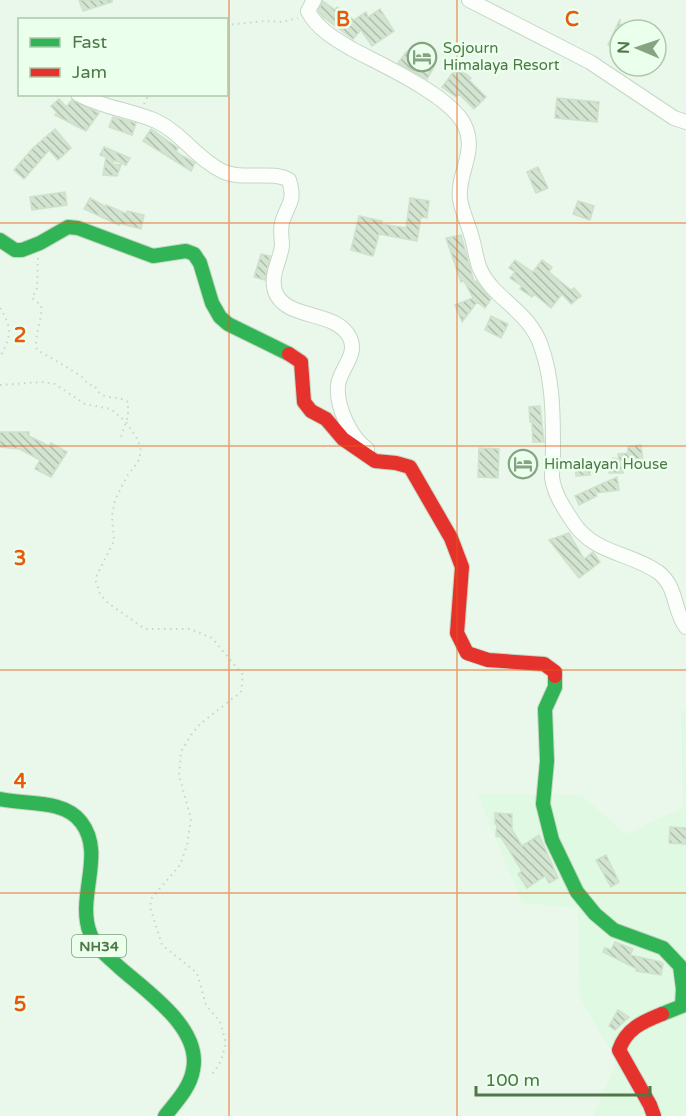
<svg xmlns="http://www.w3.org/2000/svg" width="686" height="1116" font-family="'Varela Round',sans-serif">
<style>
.residential{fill:#e0f9e2}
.building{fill:url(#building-back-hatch);stroke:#cee1cc;stroke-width:1.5}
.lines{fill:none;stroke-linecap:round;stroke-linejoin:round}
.street-casing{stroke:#c6d7c5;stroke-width:16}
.fast-casing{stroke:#c5d6c3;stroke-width:16}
.jam-casing{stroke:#c5d6c3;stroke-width:16}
.path{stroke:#c8d6c8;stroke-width:2;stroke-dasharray:1.5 4.5;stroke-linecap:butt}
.street{stroke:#fcfefc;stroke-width:14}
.fast{stroke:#30b455;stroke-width:14}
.jam{stroke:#e5322d;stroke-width:14}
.grid{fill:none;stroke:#e8590c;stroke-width:1.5;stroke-opacity:0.55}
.labels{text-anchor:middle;stroke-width:5;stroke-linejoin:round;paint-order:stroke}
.shield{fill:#ebffed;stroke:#7ea07a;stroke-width:1.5}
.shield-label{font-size:14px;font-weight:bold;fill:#4f7748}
.poi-label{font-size:15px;fill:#4f7748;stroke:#ebffed;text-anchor:start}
.grid-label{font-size:20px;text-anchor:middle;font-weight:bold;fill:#e8590c;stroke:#ebffed;stroke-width:5;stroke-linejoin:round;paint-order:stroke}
</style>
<defs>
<pattern id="building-back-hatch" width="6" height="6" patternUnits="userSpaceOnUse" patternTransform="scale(1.5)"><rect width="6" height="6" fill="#d3e4d1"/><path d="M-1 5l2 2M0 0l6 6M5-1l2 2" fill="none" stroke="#aebeac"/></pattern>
</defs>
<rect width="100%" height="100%" fill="#eaf7eb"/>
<path class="residential" d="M686,709V1116H593L617,1061L580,998L578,908L522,903L478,794L581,795L625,834L683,808L681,713Z"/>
<path class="building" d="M79,0H112V2L83,11Z
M323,1L335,10L337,7L354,20L366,12L368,17L380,9L394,31L372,46L361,30L353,39L323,17L318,11Z
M620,19V51L608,45Z
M407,51L422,62L423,61L434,67L427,79L398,63Z
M457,67L471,78L469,80L486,97L474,109L459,94L456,97L442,87Z
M557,98L599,102L597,122L555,118Z
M59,99L66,107L72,100L99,113L86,131L55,115L57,113L51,106Z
M113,117L136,123L132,135L109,127Z
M55,129L71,148L58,160L49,150L24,179L14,170L33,148Z
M151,129L178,148L176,152L195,163L191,171L143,141Z
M104,147L130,158L126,165L113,160L112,164L121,165L117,176L103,175L106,157L100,155Z
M538,167L548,188L536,193L527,172Z
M65,192L67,205L32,210L30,197Z
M90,198L106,207V205L127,214V211L144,215L141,229L119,223V225L84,209Z
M410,198L429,201L427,218L421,217L417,241L379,234L373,256L351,250L359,216L382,221L381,224L406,228Z
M578,201L594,206L590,220L573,214Z
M461,235L474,282L476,281L491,299L485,308L477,302L462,322L455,305L473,298L464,281L461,282L446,238Z
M261,254L270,256L265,280L254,277Z
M515,260L533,272L542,260L552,267L549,272L571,290L574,288L581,296L571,304L562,294L551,308L534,294L532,297L520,289L522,286L510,278L515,272L509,268Z
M491,316L508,324L501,338L485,330Z
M540,406L544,442H533L532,422H530L529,407Z
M0,432H29V436L49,446L51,443L67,452L51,477L35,469L40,460L20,449L0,447Z
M641,445L643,461L626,463L623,473H609L613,458L619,459L618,454L628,453V447Z
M479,448L499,449L498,478L478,477Z
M590,462V475L576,476L575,463Z
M617,477L619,490L595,493L597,496L579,505L575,496Z
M569,533L584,559L593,552L600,562L579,578L549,540Z
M495,813L512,814V830L522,846L539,835L558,878L549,883L545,876L527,888L518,874L522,871L501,837L496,836L497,824H495Z
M670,827L686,828V844L669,843Z
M606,855L619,882L611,887L596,860Z
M615,942L633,949L630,955L661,962L663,964L661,975L636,971L637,969L603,952L605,948L611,950Z
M618,1010L629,1017L615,1030L609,1026Z"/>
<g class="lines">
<g class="street-casing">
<path id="street" d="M314,0L308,11C317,29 335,39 352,49C382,65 449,95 464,124C478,152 457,172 460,199C462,212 469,226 472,238C475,248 476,260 480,269C493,299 529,310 541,346C553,379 553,415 553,450C553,459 552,468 552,477C554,494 564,508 573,522C594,554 629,552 658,572C678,587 673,611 686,627
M469,0L590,62L674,118L686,122
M78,94C103,108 131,110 156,121C182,133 197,159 222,171C242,181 272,170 289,180C296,204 287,203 282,223C280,231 282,238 282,246C280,261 270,275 275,291C285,321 336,309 350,338C358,355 340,369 338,385C336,406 350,437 367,449"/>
</g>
<g class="fast-casing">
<path id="fast" d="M0,240L15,250H22L40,243L68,227L78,228L153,256L186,251L194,254L200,263L212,303L220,317L228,324L289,354
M555,676V687L545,709L547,761L543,804L552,840L577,892L595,914L614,930L663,948L680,966L683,989L682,1006L662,1014
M0,799C25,805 64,799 81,822C106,854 76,897 90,933C95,947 108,957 119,967C146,991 202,1028 193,1070C190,1088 176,1102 165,1116"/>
</g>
<g class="jam-casing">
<path id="jam" d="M289,354L301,362L304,402L311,411L326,419L343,439L375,461L396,463L410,467L451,538L462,567L457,633L467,653L488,660L544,664L555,672V676
M654,1116L650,1105L619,1050C626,1029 642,1022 662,1014"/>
</g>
<path class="path" d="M226,25L265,21L282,22L298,18
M144,104L149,94
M38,258L37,288L32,298L41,305C43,321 33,336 37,350L65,366L82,377L88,384L95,386C101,402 117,394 128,402V416L120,440
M0,308C13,329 11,336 0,357
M0,385L42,382L55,384L85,404L111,409L126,422L138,440L141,451L138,462L127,476L115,500L112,516L114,541L97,575L96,582L100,594L108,603L145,629H190L212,638L243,675L241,692L200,724L191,735L181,752L179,775L191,819L187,845L180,865L151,899L150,907L162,945L197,973L206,1005L220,1022L226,1043L221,1061L213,1073L209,1075"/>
<use href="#street" class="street"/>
<use href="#fast" class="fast"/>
<use href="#jam" class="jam"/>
</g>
<path class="grid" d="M229,0V1116M457,0V1116M0,223H686M0,446H686M0,670H686M0,893H686"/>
<defs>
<g id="hotel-ring" transform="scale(1.5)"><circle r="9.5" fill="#ebffed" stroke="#85a481" stroke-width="1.5"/><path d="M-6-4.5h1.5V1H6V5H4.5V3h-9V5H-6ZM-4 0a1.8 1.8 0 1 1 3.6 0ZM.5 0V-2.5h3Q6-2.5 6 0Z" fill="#85a481"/></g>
</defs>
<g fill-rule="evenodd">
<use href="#hotel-ring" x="422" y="57"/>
<use href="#hotel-ring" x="523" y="464"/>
</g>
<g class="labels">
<rect class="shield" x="72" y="935" width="54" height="22" rx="4.5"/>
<g class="shield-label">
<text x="99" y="951">NH34</text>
</g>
<g class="poi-label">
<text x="443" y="53">Sojourn<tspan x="443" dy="17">Himalaya Resort</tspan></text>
<text x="544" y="469">Himalayan House</text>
</g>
</g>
<g class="grid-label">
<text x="343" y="26">B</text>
<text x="572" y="26">C</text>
<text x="20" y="342">2</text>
<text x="20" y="565">3</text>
<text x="20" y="788">4</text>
<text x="20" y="1011">5</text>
</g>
<rect x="18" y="18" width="210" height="78" fill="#ebffed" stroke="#adc9ab" stroke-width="1.5"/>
<rect x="30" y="38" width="30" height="9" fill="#30b455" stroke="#adc9ab" stroke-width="1.5"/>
<text x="72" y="48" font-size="18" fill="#4f7748">Fast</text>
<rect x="30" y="68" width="30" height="9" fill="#e5322d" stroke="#adc9ab" stroke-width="1.5"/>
<text x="72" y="78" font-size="18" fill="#4f7748">Jam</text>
<g transform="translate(638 48) rotate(272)"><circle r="28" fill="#ebffed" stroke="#adc9ab" stroke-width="1.5"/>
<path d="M0-4.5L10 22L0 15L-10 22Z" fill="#85a481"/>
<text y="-9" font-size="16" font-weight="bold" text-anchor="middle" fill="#4f7748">N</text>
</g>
<path d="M476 1086v9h174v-9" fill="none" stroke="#4f7748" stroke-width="3"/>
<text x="485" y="1086" font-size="18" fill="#4f7748" stroke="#ebffed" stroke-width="4.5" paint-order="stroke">100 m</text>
</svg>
